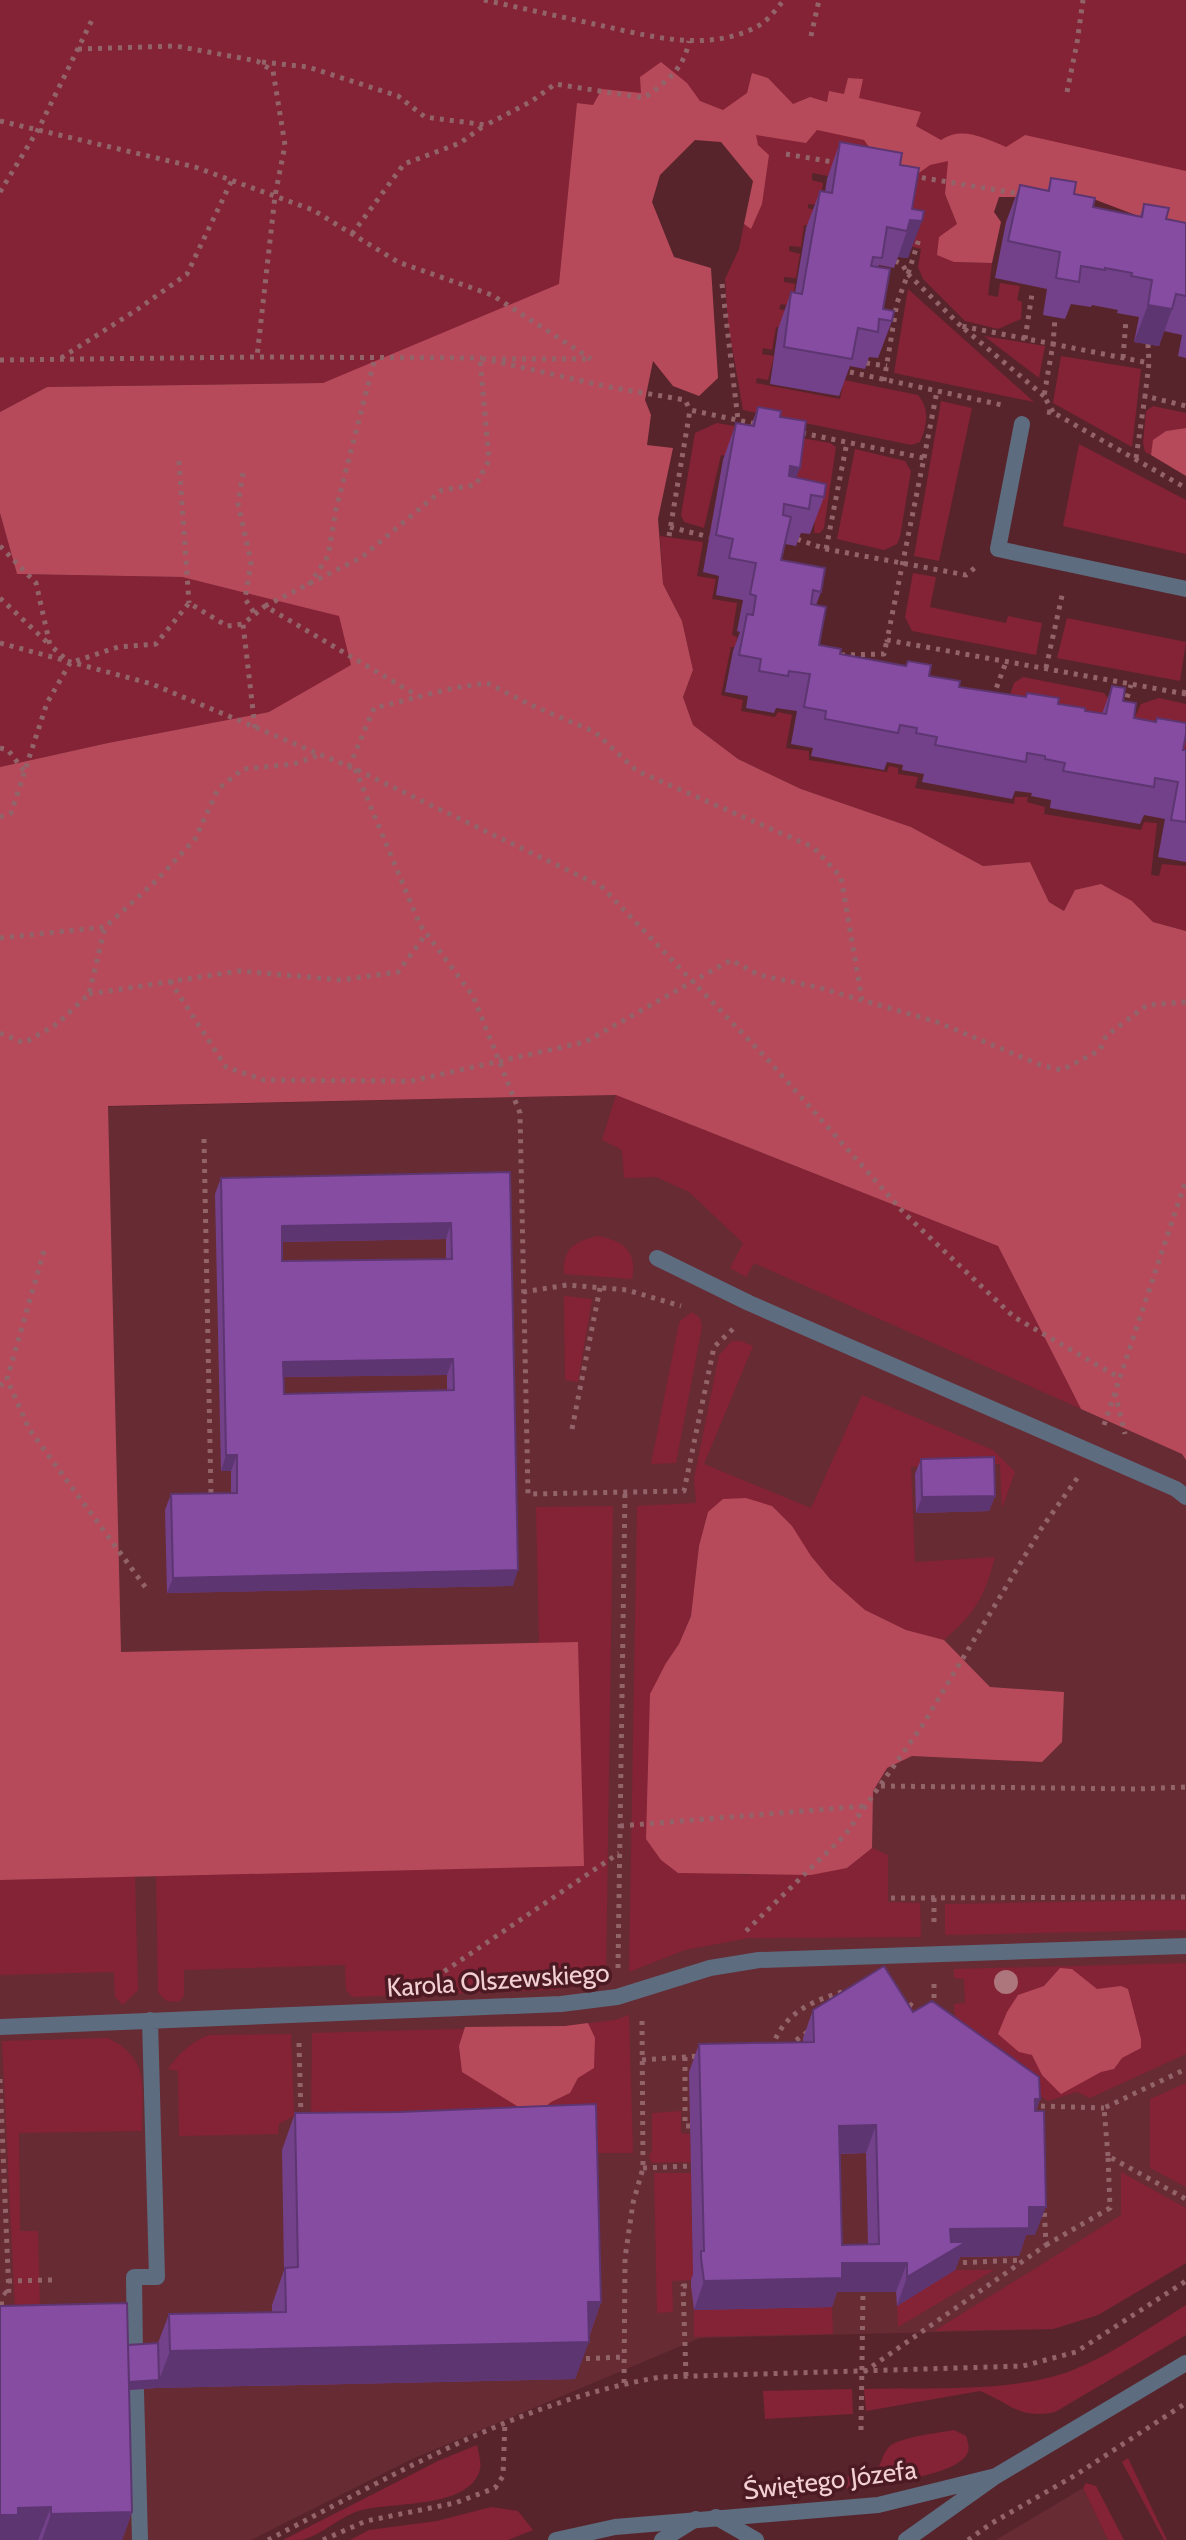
<svg xmlns="http://www.w3.org/2000/svg" width="1186" height="2540" font-family="Cabin,sans-serif">
<style>
.built{fill:#672b34}
.green{fill:#842236}
.forest{fill:#b64a5b}
.lines{fill:none;stroke-linecap:round;stroke-linejoin:round}
.path{stroke:#92646a;stroke-width:5;stroke-dasharray:4 6;stroke-linecap:butt}
.minor{stroke:#5d6c7f;stroke-width:16}
.tertiary{stroke:#5d6c7f;stroke-width:16}
.tree{fill:#ad767c}
.wall{fill:#72418a;fill-rule:evenodd}
.shaded-wall{fill:#5d3571}
.building{fill:#854ca1;stroke:#5d3571;stroke-width:2;fill-rule:evenodd}
.labels{text-anchor:middle;stroke-width:7;stroke-linejoin:round;paint-order:stroke}
.street-label{font-size:26px;fill:#f2d0d2;stroke:#4c1a22}
</style>
<rect width="100%" height="100%" fill="#58242c"/>
<path class="built" d="M616,1095L998,1246L1081,1409L1186,1455V2263L1098,2315L1053,2329L700,2338L412,2459L251,2540H0V1109Z
M1083,2488L1108,2540H996Z"/>
<path class="green" d="M0,0H1186V209L948,168L945,194L957,224L954,262L992,263L988,295L998,297L1000,283L1020,286L1017,300L1022,302L1021,319L998,329L965,321L923,279L918,267L921,249L902,244L893,188L812,173V180L823,183L820,205L808,204V208L818,211L816,227L804,225L801,247L789,246V251L800,254L796,278L784,277V282L795,284L792,306L781,304L779,309L791,312L787,329L776,327L772,350L763,348L762,354L774,356L768,380L757,378L756,383L840,399L844,380L918,395C930,409 927,426 920,442L911,445L743,410L728,324L725,279L739,249L744,224L751,228L758,145L755,135L578,103L560,284L444,338L323,383L47,387L0,412Z
M908,289L1034,402L894,373Z
M984,336L1045,346L1039,378Z
M1061,356L1141,369L1132,447L1053,403Z
M941,401L972,408L939,561L914,556Z
M1153,406L1186,413V428L1166,431L1154,440L1151,455L1145,452L1143,443L1146,411Z
M717,423L830,443L836,447L824,528L820,533H814L815,517L792,508L800,455L736,458L721,455L704,528L684,522L681,515L695,433Z
M1079,444L1186,500V554L1063,526Z
M855,449L905,461L911,471L900,537L897,544L884,550L837,539Z
M0,513L17,574L182,577L340,616L352,665L270,712L108,743L0,767Z
M660,536L703,542L697,576L716,579L712,599L737,603L732,635L737,637L736,647H731L721,695L743,700L741,711L775,717L778,712L792,715L786,748L809,751V760L887,772L889,766L898,768V774L918,777L915,788L1014,804L1015,797H1028L1027,802L1045,807L1044,814L1141,830L1144,822L1157,823L1151,875L1159,876L1162,864L1186,866V931L1153,922L1132,901L1064,911L1049,902L1030,862L983,866L911,827L801,789L738,759L693,725L683,697L693,670L682,621L663,584Z
M913,573L936,577L930,607L1006,623L1008,616L1042,623L1036,655L912,631L905,617Z
M1067,618L1186,642L1180,681L1057,658Z
M1023,677L1104,693L1110,701L1109,721L1004,712L1014,683Z
M1159,698L1186,704V789L1133,721L1141,704Z
M616,1095L998,1246L1081,1409L754,1263L746,1277L730,1268L743,1243L689,1192L656,1177L624,1178L622,1150L602,1140Z
M597,1236C623,1240 638,1252 632,1279L564,1274C563,1248 574,1242 597,1236Z
M564,1296L592,1299L578,1382L565,1380Z
M692,1312L700,1318L702,1327L676,1463L651,1464L678,1328L680,1321Z
M732,1341H741L753,1346L704,1464L811,1508L862,1395L993,1450L1015,1472L1002,1508L1000,1464L911,1467L915,1562L995,1557C984,1598 976,1612 944,1640L906,1630L865,1610L830,1579L811,1556L708,1512L699,1546L691,1615L679,1644L666,1663L740,1875L847,1868L872,1848L888,1855V1902L920,1903L921,1937L749,1938L685,1950L629,1972L637,1506L696,1503L694,1479L719,1355Z
M613,1506L606,1977L602,1982L553,1990L352,1997L346,1990L345,1965L184,1970V1995L180,2001C169,2003 164,2001 158,1992L156,1876L583,1865L578,1642L539,1643L536,1507Z
M135,1876L138,1990L123,2005L115,1997L114,1972L0,1975V1880Z
M1186,1900V1930L945,1935V1904Z
M1186,1963V2054L1090,2098L1077,2092L1048,2101L956,2037L954,2004L965,2003L964,1979L954,1978V1969Z
M629,2015L633,2153H582L311,2114L312,2033L565,2026L615,2020Z
M291,2034L294,2116L279,2124L278,2134L179,2136L178,2071L168,2069C178,2054 192,2041 209,2035Z
M108,2038C152,2060 141,2088 142,2131L19,2133L20,2231H38L40,2308L15,2309L2,2041Z
M1186,2083V2187L1150,2168V2099Z
M681,2111V2133L690,2134L691,2162L652,2163L649,2157L652,2151V2113Z
M1121,2172L1186,2208V2263L1098,2315L1053,2329L934,2331L1121,2215Z
M654,2173H691L693,2280L672,2281L673,2312L657,2313Z
M955,2270H994L898,2327L897,2306Z
M1186,2305V2335L1055,2412C1018,2420 1009,2402 980,2391L866,2411L864,2389C927,2387 1016,2393 1073,2370C1113,2354 1150,2327 1186,2305Z
M832,2307L833,2334L694,2337V2310Z
M852,2389L853,2414L765,2419L763,2391Z
M954,2430L966,2436C968,2442 970,2448 967,2454C955,2478 858,2487 832,2490L831,2479L872,2473C883,2467 881,2454 890,2446C901,2437 938,2433 954,2430Z
M477,2445C479,2455 483,2466 478,2475C462,2508 393,2502 362,2510C341,2515 323,2535 301,2540C296,2540 288,2540 283,2540L438,2461Z
M1128,2458L1167,2540H1164L1122,2462Z
M1086,2483L1096,2486L1124,2540H1108L1083,2488Z
M491,2507L518,2511L533,2530L508,2540H350L369,2530L437,2521Z"/>
<path class="forest" d="M661,62L687,83L700,101L723,110L747,93L752,73L768,78L793,104L810,97L827,102L829,91L844,94L848,78L863,79L859,98L921,112L916,126L941,140C962,126 984,138 1006,147L1025,135L1186,171V234L1088,197H999L994,212L1001,222L992,263L954,262L937,255L939,237L957,224L945,194L948,161L930,165L905,183L875,155L864,140L817,130L806,143L756,135L758,145L769,155L762,204L751,229L744,224L753,181L721,142L695,140L660,175L652,202L674,257L711,268L718,378L699,396L673,386L653,361L645,400L651,415L647,445L673,448L658,519L663,584L682,621L693,670L683,697L693,725L738,759L801,789L911,827L983,866L1030,862L1049,902L1064,911L1075,890L1101,884L1132,901L1153,922L1186,931V1460L1182,1454L1081,1409L998,1246L616,1095L108,1106L121,1652L578,1642L584,1866L0,1880V767L108,743L269,712L351,665L339,616L182,577L17,574L0,513V412L47,387L323,383L559,284L577,103L593,105L602,89L641,93L640,77Z
M1186,428V476L1151,455L1153,440L1166,431Z
M746,1498L772,1506L792,1526L811,1556L830,1579L865,1610L906,1630L944,1640L990,1687L1064,1692L1062,1742L1042,1762L912,1756L887,1768L873,1791L872,1848L847,1868L811,1875L678,1873L661,1860L646,1839L650,1694L666,1663L679,1644L691,1616L699,1546L708,1512L723,1499Z
M1060,1968L1072,1969L1097,1989L1121,1986L1128,1989L1141,2039V2048L1122,2058L1114,2069L1101,2072L1061,2094L1042,2075L1032,2055L1019,2052L998,2034L1007,2012L1018,1995L1044,1986Z
M588,2023L595,2038L594,2068L578,2078L570,2093L551,2102L537,2114L517,2106L462,2072L459,2046L465,2027L565,2026Z"/>
<g class="lines">
<path class="path" d="M484,0C521,8 557,16 594,24C646,35 707,54 758,26C768,21 776,9 784,0
M811,36L819,0
M78,49L176,46L257,61L273,71L285,145L275,196L257,357
M262,62L308,67L398,96L425,117L486,125L532,101L555,84L644,98C666,82 684,69 689,41
M1067,92L1077,43L1083,0
M0,121L195,167L313,210L398,262L492,295L591,359
M786,154L839,163
M912,176L1021,194
M0,192L39,128L92,20
M352,234L404,164L460,143L485,125
M895,261L902,264L908,274L919,239
M722,284L738,420
M1025,339L1032,294
M1148,344L1149,363
M61,358L138,309L187,274L232,180
M1123,358L1126,320
M492,359H590
M0,360L257,357L482,358
M866,363L887,366
M850,372L1002,405
M884,381L897,303L908,274L961,326
M1044,396L961,326L1053,344L1055,318
M1047,412L1054,413L1186,488
M1053,412L1044,396L1053,344L1149,363L1145,396
M802,433L924,458L887,640L1186,694
M924,458L937,391
M1136,458L1145,396L1186,406
M179,461L189,603
M243,473L238,504L251,562L245,599L255,614
M670,527L709,537
M669,536L690,410L756,424
M797,539L826,549L966,575L977,566
M0,546L36,583L50,645L69,662
M826,549L847,442
M309,585L328,556L336,509L375,358
M0,598L49,644
M265,606L362,557L442,490L476,485L489,460L480,358L609,387L685,400L690,410
M0,643L152,684L355,769L601,886L769,1061L905,1214L1014,1317L1120,1378
M841,655L884,654L887,640
M1046,668L1063,591
M1184,694L1186,685
M993,697L1006,662
M1124,707L1131,685
M255,728L243,624L265,606L418,696
M0,748L8,750L24,771
M349,767L374,708L454,688L487,683L531,705L595,732L637,771L813,847L841,877L862,1000
M355,769L420,925L473,996L520,1113L528,1494L684,1491L714,1347L735,1327
M0,817L11,813L47,703L70,663L118,647L156,644L189,603L227,626L243,624
M0,938L105,927L157,880L195,839L218,789L243,769L294,764L319,755
M170,981L226,1067L264,1080L411,1081L585,1042L731,960L759,975L817,987L937,1022L1043,1066L1062,1070L1100,1050L1106,1036L1147,1005L1186,1002
M89,994L239,971L342,980L398,972L426,934
M0,1033L24,1043L57,1024L89,994L105,927
M204,1139L211,1496H213
M44,1251L7,1379L29,1429L146,1588
M523,1292L567,1285L627,1290L681,1306
M0,1386L7,1379
M1115,1393L1125,1434
M1104,1425L1186,1180
M572,1429L600,1288
M881,1786L1137,1789L1186,1787
M620,1826L865,1806
M891,1898L1186,1897
M934,1898V1926
M746,1931L845,1835L922,1726L1041,1529L1078,1477
M618,1968L625,1492
M436,1977L619,1853
M934,1984V2006
M901,1998L922,2013
M299,2043L301,2117
M788,2046L809,2031
M772,2048C783,2013 812,2001 845,1991
M685,2057V2126H690
M642,2060L700,2056
M0,2079L9,2296L0,2289
M1041,2106L1104,2108
M1108,2156L1104,2108L1186,2069
M643,2168L691,2166
M1046,2245L1110,2208L1108,2156L1186,2199
M953,2263L1023,2260
M8,2281L53,2280
M0,2304H9
M576,2359L623,2357
M864,2372L1046,2245L1044,2204
M686,2376L683,2286H691
M624,2383L625,2258L633,2203L643,2168L642,2019
M861,2430L863,2292
M268,2540C394,2475 519,2401 661,2377L1023,2366L1076,2352L1186,2281
M323,2540L366,2521L455,2503L495,2488L503,2476L505,2421
M968,2540L992,2523L1074,2476L1186,2403"/>
<path class="minor" d="M1022,424L998,549L1186,589
M657,1258L749,1303L1176,1489L1186,1497
M0,2027L561,2004L617,1997L710,1968L759,1960L1186,1946
M135,2354L134,2277H157L150,2020
M136,2391L140,2540
M716,2517L756,2540
M662,2540L696,2519"/>
<path class="tertiary" d="M556,2540L615,2527L878,2505L996,2476
M906,2540L996,2476L1186,2363"/>
</g>
<circle class="tree" cx="1006" cy="1982" r="12"/>
<path class="wall" d="M840,142L900,165L912,209L908,258L898,257L894,268L879,265L878,267L883,309L892,321L878,358L869,357L865,369L850,366L839,396L770,384L778,329L791,292L795,293L806,228L820,191L825,192L827,179Z
M1051,178L1093,207L1140,216L1144,204L1166,219L1186,223V358L1178,356L1182,335L1164,331L1159,346L1134,342L1139,317L1117,313L1118,310L1092,305L1091,307L1071,304L1065,319L1043,315L1047,289L995,278L1006,222L1020,185L1047,191Z
M758,407L780,417L796,478L824,497L810,534L801,533L796,546L785,544L781,560L821,592L816,605L819,645L840,654L906,666L908,661L929,676L959,687L1058,704L1085,711L1102,714L1112,686L1134,718L1186,750V862L1158,857L1165,819L1144,815L1140,824L1050,808L1051,800L1031,796L1032,793L1015,791L1012,799L922,782L924,774L902,770L903,765L887,762L884,770L811,756L813,748L791,744L797,711L776,708L774,713L746,708L748,696L725,692L733,651L740,632L737,631L743,600L716,595L719,576L703,572L723,460L736,423L751,426Z
M510,1172L513,1586L167,1593L165,1510L171,1494H231V1471H221L215,1194L221,1178ZM446,1239V1259L282,1261V1242ZM447,1375V1390L284,1394V1377Z
M921,1459L995,1496L989,1511L916,1513L915,1474Z
M813,2010L913,2012L1040,2099L1036,2111L1035,2235H1026L1019,2256L960,2257L955,2270L897,2306L896,2292H837L832,2307L694,2310L691,2286V2280L693,2274L689,2072L699,2044L803,2042V2038ZM866,2153L868,2244L842,2245L840,2154Z
M295,2113L601,2302L575,2379L156,2388L129,2390L132,2512L122,2540H0L128,2345L158,2343L169,2314L272,2312V2305L284,2270L282,2150Z"/>
<path class="shaded-wall" d="M910,220L922,221L908,258L898,257L907,231Z
M1148,305L1172,309L1159,346L1134,342Z
M790,466L800,468L786,505L777,503Z
M451,1223L446,1239L276,1242L282,1226Z
M453,1359L447,1375L278,1377L283,1362Z
M226,1455H237L231,1471H221Z
M995,1496L989,1511L916,1513L922,1497Z
M518,1570L513,1586L167,1593L173,1578Z
M1035,2099H1040L1030,2128Z
M876,2125L866,2153L829,2154L839,2126Z
M1029,2207H1046L1035,2235H1026L1019,2256L960,2257L955,2270L897,2306L907,2277L950,2229Z
M842,2263H907L896,2292H837L832,2307L694,2310L704,2281Z
M588,2302H601L588,2339Z
M589,2342L575,2379L156,2388L116,2391L119,2383L159,2380L170,2351Z
M51,2507L38,2540H0V2515L18,2508Z
M132,2512L122,2540H42L51,2514Z"/>
<path class="building" d="M840,142L902,153L900,165L919,168L912,209L924,211L922,221L910,220L907,231L887,227L882,258L873,257L871,266L890,269L883,309L894,311L892,321L879,319L878,332L858,328L852,359L784,347L791,292L802,294L820,191L832,193Z
M1051,178L1076,182L1074,194L1095,198L1093,207L1142,217L1144,204L1169,208L1166,219L1186,223V296L1176,294L1172,309L1148,305L1152,280L1131,276L1132,273L1105,268V270L1081,266L1079,282L1056,278L1060,252L1008,241L1020,185L1049,191Z
M758,407L781,411L780,417L806,421L800,468L790,466L789,476L826,484L824,497L811,495L809,509L784,504L783,515L791,517L781,560L825,568L821,592L813,590L811,604L826,607L819,645L841,649L840,654L906,666L908,661L931,665L929,676L960,681L959,687L1026,697L1027,693L1059,698L1058,704L1085,708V711L1106,714L1112,686L1125,688L1123,701L1136,703L1134,718L1156,722L1157,718L1186,723V734L1183,750H1186V822L1171,820L1178,782L1155,778L1154,787L1063,771L1065,763L1045,759V756L1027,753L1026,762L935,745L937,737L916,733L917,728L900,725L898,733L825,719L826,711L804,707L810,674L789,671L788,676L759,671L761,659L739,655L747,614L753,615L756,596L750,594L756,563L729,558L733,539L716,535L736,423L754,426Z
M510,1172L518,1570L173,1578L171,1494L237,1493V1455H226L221,1178ZM451,1223L452,1259L282,1261V1226ZM453,1359L454,1390L284,1394L283,1362Z
M994,1457L995,1496L922,1497L921,1459Z
M884,1966L913,2012L932,2001L1039,2077L1040,2099H1035V2111H1044L1046,2207H1029V2228L950,2229L951,2242H966L907,2277V2263H842V2278L704,2281L701,2258V2251H704L699,2044L814,2042L813,2010ZM876,2125L879,2244L842,2245L839,2126Z
M596,2104L601,2302H588L589,2342L170,2351L169,2314L286,2312L285,2268L298,2267L295,2113L399,2112Z
M127,2303L132,2512L51,2514V2507L18,2508V2515H0V2306Z
M158,2343L159,2380L129,2382L128,2345Z"/>
<g class="labels">
<g class="street-label">
<text transform="translate(498 1980) rotate(-4)" y="9">Karola Olszewskiego</text>
<text transform="translate(830 2480) rotate(-7)" y="9">Świętego Józefa</text>
</g>
</g>
</svg>
